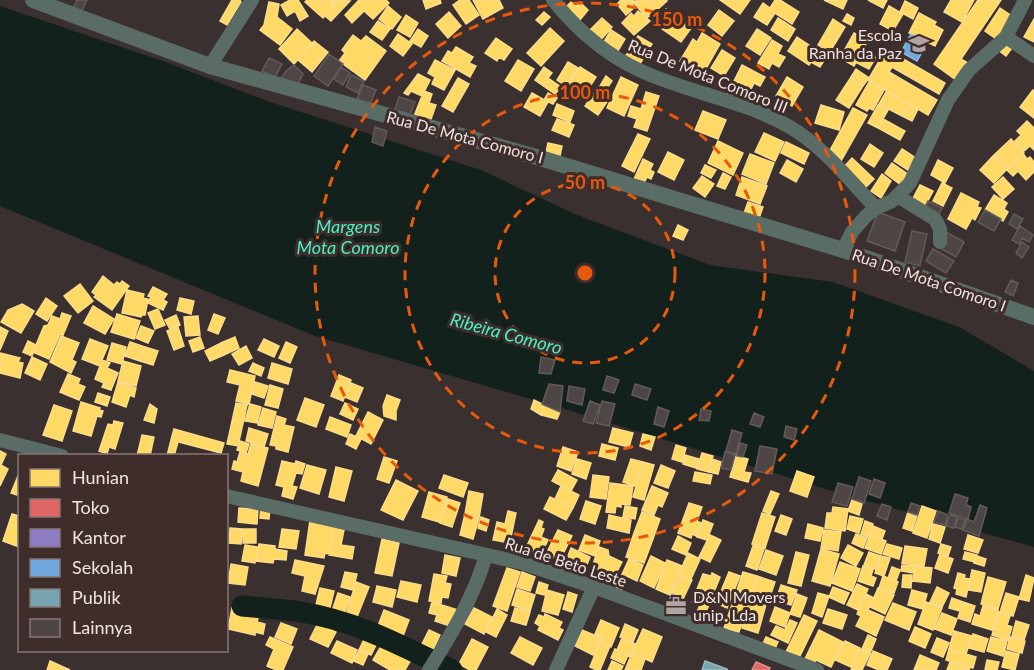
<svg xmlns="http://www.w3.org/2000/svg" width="1034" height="670" font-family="Lato,sans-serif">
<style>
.water{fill:#12211b}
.homes{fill:#ffd966;stroke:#fadc8b;stroke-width:1.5}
.shops{fill:#e06666;stroke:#e58c8b;stroke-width:1.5}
.offices{fill:#8e7cc3;stroke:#ab9bcc;stroke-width:1.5}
.schools{fill:#6fa8dc;stroke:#96bade;stroke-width:1.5}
.public{fill:#76a5af;stroke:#9bb8be;stroke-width:1.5}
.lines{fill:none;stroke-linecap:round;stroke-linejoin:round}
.river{stroke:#12211b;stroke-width:21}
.building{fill:#4e4545;stroke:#635a5a;stroke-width:1.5}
.minor{stroke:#596d66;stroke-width:14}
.tertiary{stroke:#596d66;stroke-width:16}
.ring{fill:none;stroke:#e8590c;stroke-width:3;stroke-dasharray:10 8}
.labels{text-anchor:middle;stroke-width:6;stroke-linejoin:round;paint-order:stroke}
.poi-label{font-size:16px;fill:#f0e4e2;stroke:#3f2d2b;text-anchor:end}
.street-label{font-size:16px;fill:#f0e4e2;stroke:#3f2d2b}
.water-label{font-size:18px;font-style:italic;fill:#45f3c6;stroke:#3f2d2b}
.centre{fill:#e8590c;stroke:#3f2d2b;stroke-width:3}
.ring-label{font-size:18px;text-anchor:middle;font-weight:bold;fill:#e8590c;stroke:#3f2d2b;stroke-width:6;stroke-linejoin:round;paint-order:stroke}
</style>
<rect width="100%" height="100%" fill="#3a3030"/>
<path class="water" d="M0,6L160,60L270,102L481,170L577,215L710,265L833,282L959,327L1034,371V547L835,492L568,410L315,336L0,206Z"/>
<path class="homes" d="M232,0H240L241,2L227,25L220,21Z
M290,0H298L308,16L300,21L295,11L287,16L281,5Z
M307,0H330L335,5L323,18L305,2Z
M331,0L350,1L331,21L325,16L335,4Z
M359,0H386L389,3L373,19L364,11L352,23L345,15Z
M423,0H440L441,3L426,9Z
M460,0H469L479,15L466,24L453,5Z
M473,0H499L503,8L483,19Z
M621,0L636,1L632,4L635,7L626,15L617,4Z
M638,0H648L656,10L647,18L634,3Z
M648,0H667V1L657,10Z
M720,0H750L740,14Z
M775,0H780L799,12L792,24L775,13L767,25L754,17L763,3L770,8Z
M824,0H847L843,9Z
M868,0H887L883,8Z
M951,0H974L962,22L944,12Z
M978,0H1001L961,59L968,63L956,80L934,64Z
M905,1L918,8L913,19L900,12Z
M269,2L279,4L277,17L292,29L280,45L260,30L264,25Z
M571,2L576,6L580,2L588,10L580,20L566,7Z
M388,6L401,17L392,29L379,19Z
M889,6L903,14L893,31L880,24Z
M1000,8L1015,18L999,41L985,31Z
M666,9L692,27L681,42L655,24Z
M719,10L734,21L722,36L708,25Z
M638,11L650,21L634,35L622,23L631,13L634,16Z
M449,12L461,26L448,38L436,24Z
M544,12L550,17L542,25L536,20Z
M919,13L936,22L934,25L943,30L935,46L909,33Z
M847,14L854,18L851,25L843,21Z
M406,15L418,23L410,37L397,30Z
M602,18L612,27L599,42L588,32Z
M778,18L795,29L788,41L771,30Z
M833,19L845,27L830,52L818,45Z
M1034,19V42L1024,37Z
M378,21L390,29L382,40L370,32Z
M550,28L564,41L541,66L527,53Z
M297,29L313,44L294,64L279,49Z
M418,29L428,36L421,47L410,41Z
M757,29L771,38L760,55L746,46Z
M611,30L625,39L616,54L602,45Z
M702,33L720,44L703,74L680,61L693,39L697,42Z
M854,33L868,40L854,66L840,58Z
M398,34L412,44L403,56L390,46Z
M353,35L361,41L366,36L386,51L365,80L339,61L345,53L342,50Z
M638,36L652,44L637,69L623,60Z
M797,37L818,51L816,54L825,59L820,67L811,62L809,65L788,51Z
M496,38L512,49L504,60L499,57L497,61L485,53Z
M1007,38L1015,44L1006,56L998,50Z
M772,40L782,46L778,54L785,57L779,67L772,63L769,69L758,63Z
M314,41L328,52L312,72L298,60Z
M456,47L473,57L469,63L476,66L470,77L442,61L448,51L452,53Z
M886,49L945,83L939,94L892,67L889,72L937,100L928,115L868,80Z
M722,50L735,58L724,76L711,68Z
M864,51L876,57L869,69L857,63Z
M435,60L455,70L444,90L432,84L435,77L428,73Z
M518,60L534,69L521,91L505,81Z
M568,62L578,68L566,86L557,80Z
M742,65L765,77L760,86L754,83L744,104L727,95Z
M544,67L552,73L548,78L561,87L555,94L535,80Z
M580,67L596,77L584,96L568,86Z
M856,69L869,78L863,86L851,77Z
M418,74L430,80L422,96L411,91L408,95L404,93Z
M606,76L612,81L606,90L600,86Z
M621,77L638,85L624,116L607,108Z
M787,77L803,87L792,106L776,96Z
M851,77L863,86L849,108L836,100Z
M458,78L469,84L453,112L442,106Z
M869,82L884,90L873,110L869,108L867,111L856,105Z
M596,90L609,99L598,115L585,106Z
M1033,90L1034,91V118L1020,107Z
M424,91L432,94L429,103L436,105L430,122L414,116Z
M646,92L659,96L647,131L634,127L637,119L628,116L631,106L641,109Z
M886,92L909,104L902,116L879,104Z
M532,93L548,102L540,116L524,107Z
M548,93L557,98L553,104L544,100Z
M557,104L574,111L570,122L553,115Z
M909,104L918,109L912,121L902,116Z
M821,105L844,112L839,130L815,123Z
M878,105L888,110L878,128L868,123Z
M853,108L867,115L841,161L828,154Z
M703,111L726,120L718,139L695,130Z
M557,119L574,125L569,137L552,130Z
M883,119L905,131L900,140L878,128Z
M1027,121L1034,128V150L1030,146L1024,151L1015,141L1021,135L1017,131Z
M764,133L784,142L775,161L755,152Z
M638,134L650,139L634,172L622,166Z
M1011,139L1024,153L1007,169L994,155Z
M718,141L743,153L733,175L708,163Z
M786,142L809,153L804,164L781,153Z
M548,143L562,146L560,156L546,153Z
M870,144L883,153L874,167L861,159Z
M902,149L919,160L911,172L894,161Z
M668,152L684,160L674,180L658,172Z
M750,154L774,163L766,184L742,174Z
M1024,155L1027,159L1030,157L1034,162V172L1026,180L1018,171L1013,176L1007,170Z
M993,156L1007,169L994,183L980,170Z
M852,158L874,179L865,188L843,168Z
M643,159L653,164L650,170L654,172L651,179L647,177L644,183L634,179Z
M787,160L803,169L796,182L780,173Z
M938,160L953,168L945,183L931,175Z
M892,163L909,175L901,185L885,173Z
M705,165L716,170L711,178L701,173Z
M723,173L731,177L725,189L717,186Z
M882,174L891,181L881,198L871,191Z
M702,176L714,184L705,197L693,188Z
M742,177L767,186L760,204L736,195Z
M1003,177L1014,189L1003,199L992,187Z
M942,183L952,188L943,206L933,201Z
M920,185L933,191L923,210L910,204Z
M961,193L979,202L977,207L981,208L975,220L972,218L966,229L948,219Z
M994,195L1007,203L1004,209L1008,212L1003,221L985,210Z
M748,202L763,207L758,221L743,216Z
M678,225L688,230L683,240L673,236Z
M103,276L114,285L117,282L120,284L122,281L129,286L112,310L94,297L96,295L92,292Z
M80,284L93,301L78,313L64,296Z
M153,287L167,294L163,300L167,302L163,310L148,303L151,297L148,296Z
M127,290L144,294L143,298L148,299L145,315H142L141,317L122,313Z
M46,298L57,306L47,321L36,314Z
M180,298L194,301L191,314L177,310Z
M22,304L34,311L21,333L1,322L8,310Z
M93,306L114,319L105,334L84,323Z
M158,309L165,325L155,329L148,313Z
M62,313L71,316L63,335L60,334L49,359L33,352L44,326L48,325L52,316L60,319Z
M117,314L140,321L134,339L111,332Z
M214,314L225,318L218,334L208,330Z
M176,315L180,325L170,329L165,320Z
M198,316L200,335L186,336L184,317Z
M141,326L154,331L148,343L136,338Z
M0,327L8,331L0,350Z
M178,327L184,346L174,350L167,331Z
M61,336L79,343L72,360L76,362L71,373L50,362Z
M200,337L204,348L193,352L189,341Z
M235,337L239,348L226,354L221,343Z
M90,339L108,346L102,360L110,363L107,368L118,373L111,390L102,387L104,383L95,379L100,366L82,359Z
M264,339L279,346L274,357L258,350Z
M28,341L36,345L32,356L23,352Z
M130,342L145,347L140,361L125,356Z
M286,342L297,347L290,363L279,358Z
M112,343L126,347L122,364L107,360Z
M221,343L226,354L210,361L205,351Z
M246,346L252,358L239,365L232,354Z
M145,347L158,351L153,365L140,361Z
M0,353L20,358L18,362L23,363L20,378L0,373Z
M32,357L47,364L40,380L25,373Z
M123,361L141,366L136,386L118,381Z
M253,363L264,368L261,376L249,371Z
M272,363L292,369L288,384L268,378Z
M230,370L255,376L249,404L236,401L240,385L227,382Z
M68,374L80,379L78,384L85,387L79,400L60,392Z
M339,375L351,380L343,401L331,396Z
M118,382L136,388L134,397L130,395L126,407L112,402Z
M255,382L268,386L264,398L252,394Z
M351,383L363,388L357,402L345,397Z
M270,385L283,389L278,408L265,405Z
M98,393L110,397L107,406L95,402Z
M387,395L400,400L396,411V420L384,416L383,406Z
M305,398L324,405L316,427L297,420Z
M534,400L542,404L541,415L531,409Z
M81,402L100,408L99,410L103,411L101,417L97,416L91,436L73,431Z
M236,403L247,405L238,446L227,444Z
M345,403L358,409L353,420L340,414Z
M150,404L157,409L154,423L144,420Z
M250,404L261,407L257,423L245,421Z
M542,404L560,412L557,419L541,415Z
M54,405L72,411L62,441L43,435Z
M263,408L276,412L272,428L258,425Z
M368,412L383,420L371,444L356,436Z
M277,416L286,419L284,425L294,427L288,452L276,449V446L270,445Z
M330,417L351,425L347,437L326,429Z
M114,421L123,423L115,449L109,447L107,454L99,451L108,424L113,425Z
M249,428L268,434L264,447L246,441Z
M613,428L633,433L629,447L609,442Z
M174,429L224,443L221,453L171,440Z
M350,434L361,439L356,449L346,444Z
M643,434L655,437L651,450L640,446Z
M142,435L154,437L150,456H137Z
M171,440L178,442L174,456H167Z
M240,441L249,444L246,453L237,450Z
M251,444L268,448L258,486L241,481L243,472L232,469L234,461L237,462L240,452L248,454Z
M602,444L618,448L615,460L599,456Z
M676,445L686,448L682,462L672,459Z
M563,447L578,452L571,471L557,466Z
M0,451L6,454L1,465L8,469L0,486Z
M702,453L713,456L709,472L697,469Z
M685,455L699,459L696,468L683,464Z
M736,456L748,459L744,472L751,473L748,482L730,477Z
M384,457L397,461L389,483L377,479Z
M577,459L591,463L586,479L572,474Z
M631,459L643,462L635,486L623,482Z
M712,459L721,462L718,474L709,472Z
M282,461L295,464L296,461L305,464L302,474L296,473L292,486L297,487L293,499L282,496L284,487L276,485Z
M643,462L654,465L644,500L633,497Z
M307,465L326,470L319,494L300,488Z
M661,465L675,471L668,488L654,483Z
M336,467L352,471L344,501L329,497Z
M558,470L577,480L571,491L552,481Z
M20,471V496L11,493Z
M797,471L814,477L807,497L790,491Z
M695,472L712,475L710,484L693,481Z
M444,475L468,483L463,497L439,488Z
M593,475L609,477L606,499L590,497Z
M396,480L418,491L403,520L381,510Z
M610,483L633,486L630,505L621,504V507L616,506L615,513L606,512Z
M561,486L579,495L573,508L555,499Z
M652,486L668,493L662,507L658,505L654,515L642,510Z
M469,491L483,494L479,518L465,514Z
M771,491L779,494L770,514L763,511Z
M429,492L447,497L439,522L422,517Z
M550,497L573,508L566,520L544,509Z
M448,499L460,503L452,527L440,523Z
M852,500L862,504L859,515L848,511Z
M586,501L601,506L595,524L580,519Z
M689,503L702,507L697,521L701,523L696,536L692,534L691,538L678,533Z
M625,506L637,508L635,519L623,517Z
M922,506L936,511L927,538L913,533Z
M261,507L270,508L269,519L260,518Z
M833,507L848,509L845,531L825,528L827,513H832Z
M239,508L258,509L257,524L238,522Z
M508,511L516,513L511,537L506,536L504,542L493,540L497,522L505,524Z
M642,512L660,519L653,539L634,533Z
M908,512L917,515L912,531L903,528Z
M762,513L775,517L765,548L752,544Z
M12,514L20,516L19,547L3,541Z
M465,514L479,518L473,539L460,535Z
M609,515L631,520L629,533L607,528Z
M781,515L792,519L786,535L775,531Z
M850,516L863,519L859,533L847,529Z
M481,517L489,520L486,531L478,528Z
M310,520L334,524L329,554L325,553L324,558L305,555Z
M539,520L543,522L541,528L544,529L541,537L548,540L540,557L525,550Z
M703,520L713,524L707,540L697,537Z
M865,521L873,524L869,537L861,534Z
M334,524L345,525L341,545L354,547L352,559L329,555Z
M808,524L823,528L820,541L805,538Z
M933,524L945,527L940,543L929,539Z
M873,526L885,531L882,539L870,535Z
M230,528L242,529L241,544L229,543Z
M243,529H256V543H243Z
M282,529L299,531L296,549L279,547Z
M558,530L572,536L560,560L546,554Z
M824,530L841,532L838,551L821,548Z
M634,533L653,539L644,563L626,557Z
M856,534L867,538L863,548L852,543Z
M585,535L600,541L595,556L579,550Z
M710,535L721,540L710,562L699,557Z
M870,535L886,541L881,554L865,548Z
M968,535L983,540L978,553L964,549Z
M678,536L691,543L686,555L672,549Z
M382,539L399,543L392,576L375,573Z
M259,544L275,546V549L287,551L286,560L274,559L273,563L256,561Z
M887,544L902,548L899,559L883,554Z
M941,544L951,547L948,556L938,553Z
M245,545L258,547L255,563L242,561Z
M848,545L863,553L856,566L841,558Z
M753,546L764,549L757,570L746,566Z
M905,546L927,549L924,566L902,563Z
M599,547L608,550L609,556L601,571L592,567Z
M571,548L590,557L585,569L566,561Z
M821,549L839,554L830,586L812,581Z
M766,550L783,556L776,575L759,569Z
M796,552L809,555L801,586L788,583Z
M869,552L880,556L875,569L864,565Z
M965,552L977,555L975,562L963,559Z
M688,553L700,559L691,579L679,574Z
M940,554L953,559L948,573L935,568Z
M445,555L460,558L456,576L442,573Z
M609,556L622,562L614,577L601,571Z
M651,556L665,563L654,588L640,581Z
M881,556L890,558L884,576L875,573Z
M977,556L986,559L984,566L974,563Z
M629,559L643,565L637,581L627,576L620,594L614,592Z
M295,560L324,566L315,594L302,591L305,576L292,573Z
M667,560L682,566L670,595L656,589Z
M840,562L860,569L852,591L832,583Z
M231,564L248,567L245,585L228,583Z
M902,565L914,566L913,573L901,571Z
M863,566L873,570L871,576L876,578L873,586L858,581Z
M915,566L932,568L930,583L913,581Z
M892,567L900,570L896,581L888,578Z
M507,568L520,572L507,611L493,606Z
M972,570L985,573L981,592L968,590Z
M345,572L357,574L353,590L341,587Z
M522,572L535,577L530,591L517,587Z
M729,572L740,576L727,608L716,603Z
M743,572L757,576L751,594L737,590Z
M712,573L720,577L704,617L696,614L700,605L692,602L703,574L711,576Z
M958,573L965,575L964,578L970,579L966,597L956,594L957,589L954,588Z
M434,574L447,576L445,583L451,584L448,598L442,597L441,603L429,601Z
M680,575L692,580L683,599L672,594Z
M903,575H912L911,588L902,587Z
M1026,575L1034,578L1029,601L1019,599Z
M757,576L775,582L769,600L751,594Z
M883,576L898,582L894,593L879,588Z
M988,577L1006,582L998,609L981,604Z
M401,581L421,585L417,602L397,597Z
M356,582L369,587L357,617L346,615Z
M539,582L548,585L545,595L536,593Z
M857,584L868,589L858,610L847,605Z
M781,585L797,590L791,605L776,600Z
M377,586L396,590L392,607L373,602Z
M833,587L849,593L844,604L829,597Z
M937,587L949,593L942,607L930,602Z
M320,588L334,591L329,612L315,609Z
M878,588L894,595L885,614L870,607Z
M517,589L535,595L530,611L512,605Z
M547,590L564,595L558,615L542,611Z
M737,590L751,594L739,632L724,628Z
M912,590L927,594L923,609L908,605Z
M568,592L577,595L572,612L563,609Z
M338,593L350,597L344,615L332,611Z
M818,593L829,596L822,617L812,613Z
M1006,593L1019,597L1013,616L1000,612Z
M797,594L807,598L800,617L790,614Z
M866,594L874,598L868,610L884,617L876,636L856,626L861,616L857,614Z
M751,597L767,601L758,633L742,628Z
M952,598L963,602L960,611L949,608Z
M432,602L458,610L453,627L435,621L437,615L429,613Z
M926,602L942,608L933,630L918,624Z
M963,602L975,606L970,622L958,618Z
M893,603L916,612L909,630L885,620Z
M983,606L998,610L992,630L972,624L975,614L980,616Z
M775,607L790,613L785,627L770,621Z
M232,608L259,614L257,622L265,624L263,634L255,632V635L228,629Z
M474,608L492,617L484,634L465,624Z
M515,608L530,612L526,625L511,621Z
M497,609L507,615L496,637L486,632Z
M828,609L847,615L842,629L823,623Z
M384,610L409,620L403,636L378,626Z
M999,612L1010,616L1007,625L1012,627L1008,640L992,635Z
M942,613L957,619L951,635L935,629Z
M545,614L562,622L559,628L563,630L558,640L538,630L540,626L535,623L539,615L544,617Z
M804,615L817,621L799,658L786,652Z
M601,620L619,628L611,647L600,642L603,637L595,634Z
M790,620L797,623L788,643L771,635L776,626L785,630Z
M1016,621L1029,625L1024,640L1012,636Z
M281,623L297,629L291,644L275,637Z
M318,623L336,632L328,647L310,639Z
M625,624L638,630L633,642L620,637Z
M915,627L931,634L925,648L909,641Z
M643,629L662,637L652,662L632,653Z
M429,630L440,635L433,650L422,644Z
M582,630L601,638L593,655L575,646Z
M819,630L843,642L831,667L816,660L812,667L803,663Z
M954,631L972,636L966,654L949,649Z
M973,634L988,639L984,652L969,648Z
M366,635L378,641L371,655L359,650Z
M868,635L876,639L870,653L862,649Z
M270,637L293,647L283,670H276L267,666L274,649L266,645Z
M520,637L542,648L533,665L511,653Z
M766,637L778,642L773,653L761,648Z
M991,637L1007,641L1003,656L987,651Z
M1010,637L1025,641L1022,653L1007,649Z
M622,638L635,644L630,656L617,650Z
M937,638L949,643L943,657L931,652Z
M472,639L488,647L476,670H470L459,664Z
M337,641L357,650L352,663L331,653Z
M384,641L412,658L405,670H390L373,660Z
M845,641L860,648L851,667L835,660Z
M600,642L610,646L600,670H596L590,667Z
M615,649L628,655L624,664L611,658Z
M860,649L870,654L862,670H851Z
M949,649L976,657L973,668L946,660Z
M359,650L368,654L363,665L354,661Z
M873,651L892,659L887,670H879L867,665Z
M1006,651L1019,654L1015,670L1002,667Z
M632,653L645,659L641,670H625Z
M920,655L939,663L936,670H914Z
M987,660L999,662L997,670H985Z
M50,661L70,670H47Z
M612,661L623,666L621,670H608Z
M950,662L970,668L969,670H947Z"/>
<path class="shops" d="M756,662L770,668L769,670H752Z"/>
<path class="offices" d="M672,594L687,601L680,617L665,610Z"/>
<path class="schools" d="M911,34L927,43L917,61L901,52Z"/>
<path class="public" d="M705,661L727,669V670H702Z"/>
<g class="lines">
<path class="river" d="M242,606C262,608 282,609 301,612C357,621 402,646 452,670"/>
</g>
<path class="building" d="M77,0H87L81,12L73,8Z
M329,54L343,64L328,86L314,76Z
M269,58L282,64L275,77L262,71Z
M294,65L303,74L296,87L281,78L287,70Z
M341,67L350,73L343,85L334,79Z
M351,75L364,81L358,93L346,87Z
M363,85L376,90L369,107L356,101Z
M399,97L415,102L409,117L394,112Z
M375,127L387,131L383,146L372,142Z
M928,201L942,208L937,218L923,211Z
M985,210L1001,219L994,231L978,222Z
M878,212L905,222L895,251L867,241Z
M1014,214L1023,219L1017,229L1009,224Z
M1020,226L1033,235L1029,242L1022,238L1019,244L1012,240Z
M912,231L927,234L920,266L905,262Z
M946,232L964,242L956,257L938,247Z
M1022,242L1029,247L1022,258L1016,253Z
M933,249L954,261L946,273L926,261Z
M1011,280L1018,283L1013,296L1005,292Z
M541,357L555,360L551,374L539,373Z
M607,376L619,380L614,393L603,390Z
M549,384L563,386L560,412L542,404Z
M635,384L651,389L647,400L632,395Z
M569,386L585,389L582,405L567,401Z
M590,401L600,405L593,424L583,421Z
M602,401L615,404L609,426L596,423Z
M658,407L669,411L664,427L654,424Z
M701,409L711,411L709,421L699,420Z
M754,413L764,417L760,427L750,424Z
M786,426L797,429L794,440L784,437Z
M732,430L742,433L736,454L726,451Z
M740,443L747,445L743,457L737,456Z
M760,446L777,449L772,474L755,471Z
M725,452L735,455L731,470L721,468Z
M859,477L871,481L864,503L852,499Z
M874,479L885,483L880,498L869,494Z
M838,483L853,487L847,506L832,502Z
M955,494L968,498L966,505L971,507L968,519L949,513Z
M911,503L920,506L917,515L908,512Z
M882,504L891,507L887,520L877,516Z
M980,505L987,508L979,536L963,530L967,519L974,522Z
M938,511L948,515L945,525L934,522Z
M950,515L957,517L954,528L946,526Z
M958,518L965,520L962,529L955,527Z"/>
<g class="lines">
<path class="minor" d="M553,0C577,30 606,55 641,71C689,93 743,100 790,127C824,147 849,180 876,208
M1006,37L1034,56
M210,66L252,0
M899,197L935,219L940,229V242
M843,250L852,232L866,216L876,208L892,201L910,183L948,100L969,70L1006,37L1025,0
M0,440L62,456
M226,496L522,563L594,587L817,670
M429,670C452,633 474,597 486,555
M556,670L594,587"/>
<path class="tertiary" d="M33,0L210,66L540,158L843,250L1034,317"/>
</g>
<g class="ring">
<circle cx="585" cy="273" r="90"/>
<circle cx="585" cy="273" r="180"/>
<circle cx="585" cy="273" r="270"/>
</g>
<defs>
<g id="school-bare" transform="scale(1.62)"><path d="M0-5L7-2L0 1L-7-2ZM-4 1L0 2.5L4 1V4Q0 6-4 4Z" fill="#b0a5a4" stroke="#3f2d2b" stroke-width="2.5" paint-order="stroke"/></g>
<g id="office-bare" transform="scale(1.62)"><path d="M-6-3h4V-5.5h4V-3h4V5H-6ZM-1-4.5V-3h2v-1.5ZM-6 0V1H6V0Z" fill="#b0a5a4" stroke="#3f2d2b" stroke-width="2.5" paint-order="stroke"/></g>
</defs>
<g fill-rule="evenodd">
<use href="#school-bare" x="919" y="44"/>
<use href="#office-bare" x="676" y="606"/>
</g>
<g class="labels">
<g class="poi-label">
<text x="902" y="41">Escola<tspan x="902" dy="18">Ranha da Paz</tspan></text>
<text x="693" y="603" text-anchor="start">D&amp;N Movers<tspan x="693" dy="18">unip. Lda</tspan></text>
</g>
<g class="street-label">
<text transform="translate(708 76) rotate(22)" y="6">Rua De Mota Comoro III</text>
<text transform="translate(465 137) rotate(15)" y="6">Rua De Mota Comoro I</text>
<text transform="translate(929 280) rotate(19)" y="6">Rua De Mota Comoro I</text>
<text transform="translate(566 562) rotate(18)" y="6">Rua de Beto Leste</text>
</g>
<g class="water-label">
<text x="348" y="233">Margens<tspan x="348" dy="21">Mota Comoro</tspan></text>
<text transform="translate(506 334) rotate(15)" y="6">Ribeira Comoro</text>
</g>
</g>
<circle cx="585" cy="273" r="9" class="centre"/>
<g class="ring-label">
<text x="677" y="26">150 m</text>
<text x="585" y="99">100 m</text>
<text x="585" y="189">50 m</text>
</g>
<rect x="18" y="454" width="210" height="198" fill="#3f2d2b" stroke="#867674" stroke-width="1.5"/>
<rect x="30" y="469" width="30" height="18" fill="#ffd966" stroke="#867674" stroke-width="1.5"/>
<text x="72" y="484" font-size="18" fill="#f0e4e2">Hunian</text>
<rect x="30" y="499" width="30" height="18" fill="#e06666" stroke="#867674" stroke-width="1.5"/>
<text x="72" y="514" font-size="18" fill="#f0e4e2">Toko</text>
<rect x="30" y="529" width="30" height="18" fill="#8e7cc3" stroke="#867674" stroke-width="1.5"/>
<text x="72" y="544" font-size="18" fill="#f0e4e2">Kantor</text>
<rect x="30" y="559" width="30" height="18" fill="#6fa8dc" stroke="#867674" stroke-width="1.5"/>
<text x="72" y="574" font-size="18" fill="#f0e4e2">Sekolah</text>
<rect x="30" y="589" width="30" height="18" fill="#76a5af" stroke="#867674" stroke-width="1.5"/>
<text x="72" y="604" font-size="18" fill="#f0e4e2">Publik</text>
<rect x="30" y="619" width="30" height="18" fill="#4e4545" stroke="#867674" stroke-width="1.5"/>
<text x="72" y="634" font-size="18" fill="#f0e4e2">Lainnya</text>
</svg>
